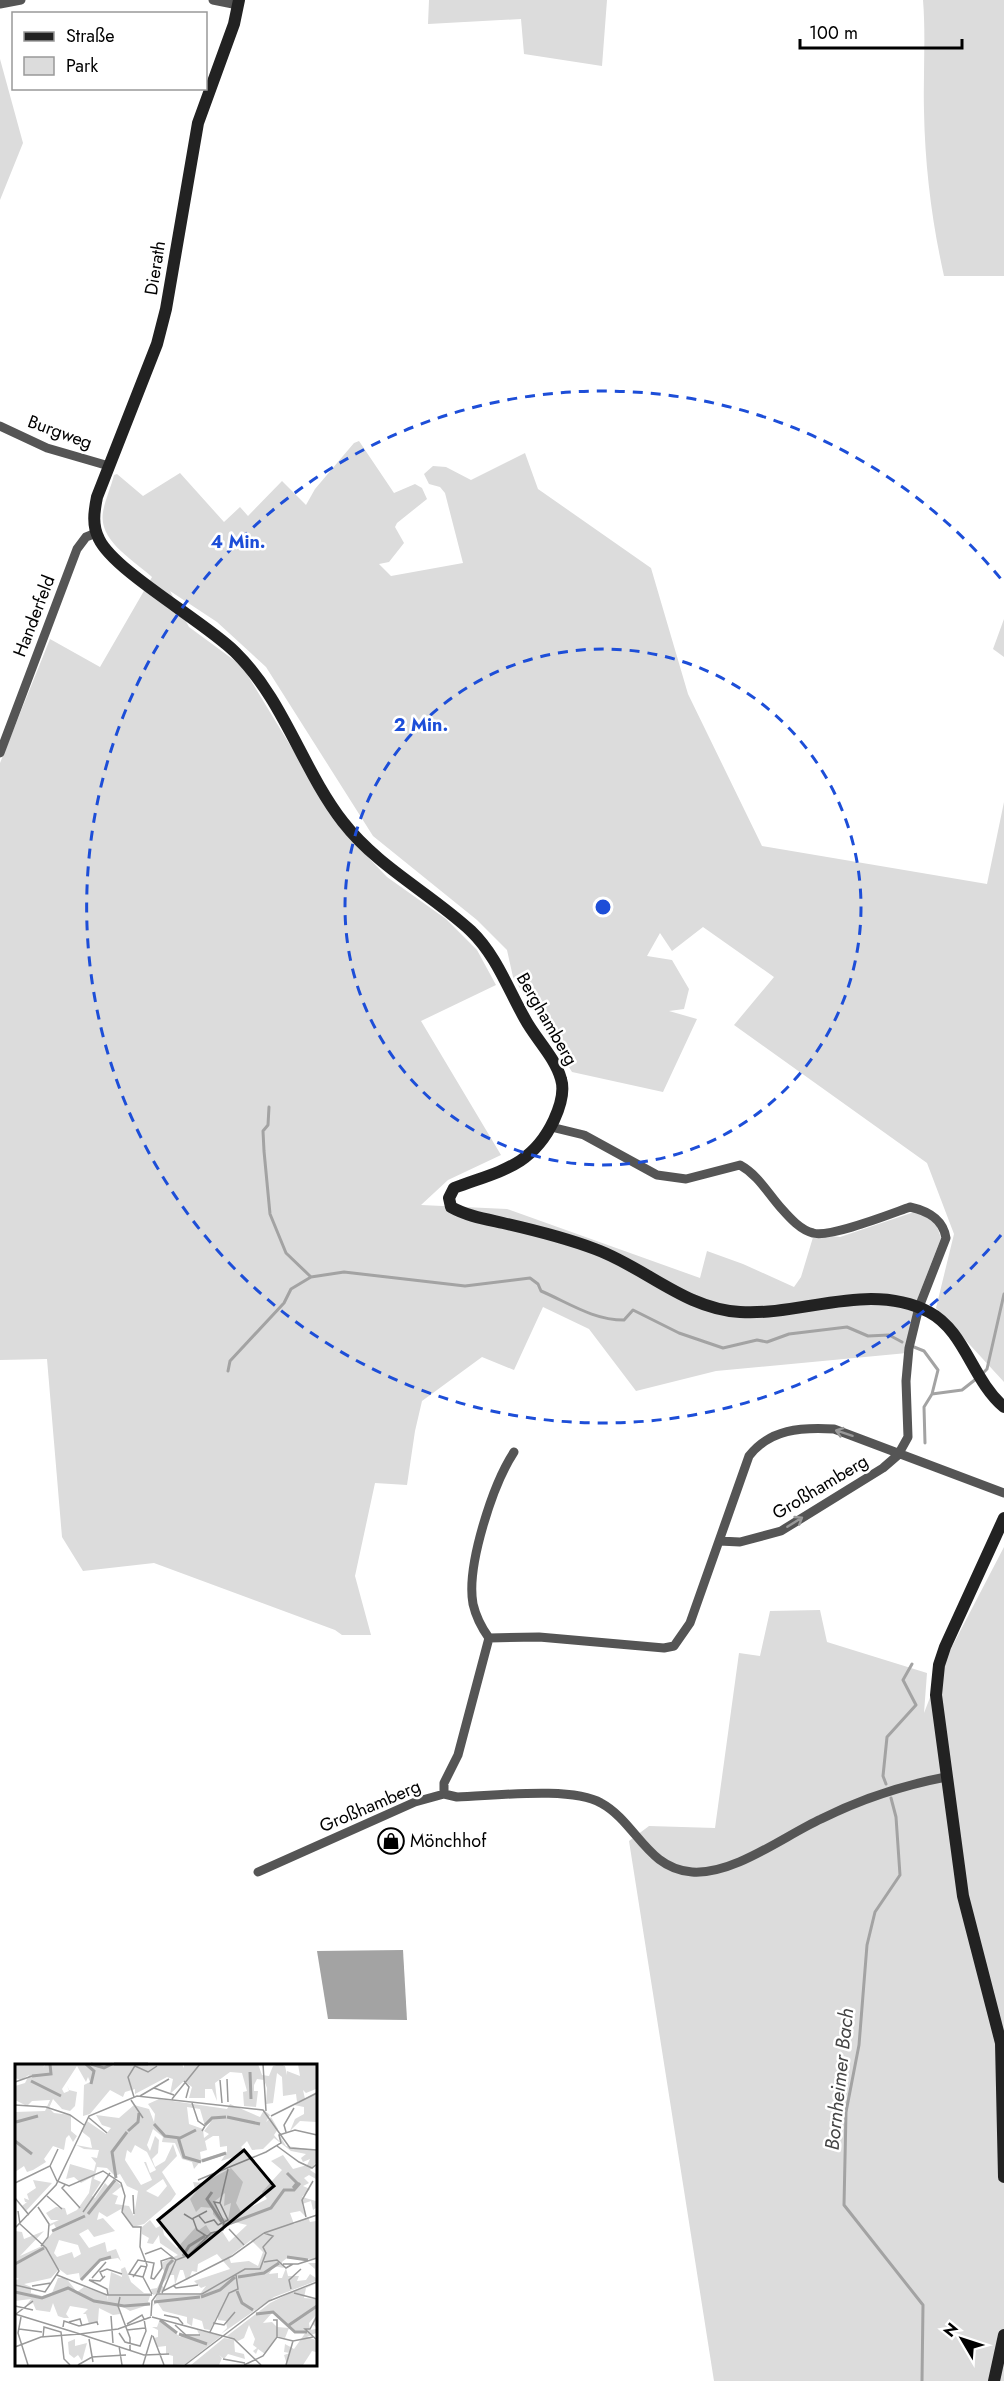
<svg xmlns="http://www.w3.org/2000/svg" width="1004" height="2381" font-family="Jost,sans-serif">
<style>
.green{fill:#dcdcdc}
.water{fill:#a3a3a3}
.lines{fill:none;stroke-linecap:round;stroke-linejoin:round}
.stream{stroke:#a3a3a3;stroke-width:3}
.street{stroke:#555;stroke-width:9}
.secondary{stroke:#222;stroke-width:12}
.oneway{stroke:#999}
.ring{fill:none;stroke:#1d4ed8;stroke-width:3;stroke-dasharray:10 8}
.labels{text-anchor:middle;stroke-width:5;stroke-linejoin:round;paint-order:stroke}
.street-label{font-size:18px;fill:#000;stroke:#fff}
.poi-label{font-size:18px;fill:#000;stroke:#fff;text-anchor:start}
.water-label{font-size:20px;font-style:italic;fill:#444;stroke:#fff}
.inset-river{fill:none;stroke:#a3a3a3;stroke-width:3}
.inset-road{fill:none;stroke:#999;stroke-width:1.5}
.view{fill:#000;fill-opacity:0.15;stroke:#000;stroke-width:3}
.inset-edge{fill:none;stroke:#000;stroke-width:3}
.centre{fill:#1d4ed8;stroke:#fff;stroke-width:3}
.ring-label{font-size:18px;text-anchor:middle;font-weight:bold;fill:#1d4ed8;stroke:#fff;stroke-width:5;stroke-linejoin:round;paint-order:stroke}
</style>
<rect width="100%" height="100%" fill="#fff"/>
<path class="green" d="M429,0H607L602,66L524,54L521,19L428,24Z
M923,0H1004V276H944C932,222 925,167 924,111C923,74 926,37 923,0Z
M0,59L23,143L0,200Z
M359,441L394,493L415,484L422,488L427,499L397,523L395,527L404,543L389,562L379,564L391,576L463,563L445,493L440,487L429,484L424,474L433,466L446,467L471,480L525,453L538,489L651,568L688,694L762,846L987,884L1004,802V1382L936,1308L954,1234L927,1163L734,1025L774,977L703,927L672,951L660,933L647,956L672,960L689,989L684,1009L669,1011L697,1019L663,1092L572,1072L513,977L507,950L477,920L373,836L266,667L217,622L170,591L189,627L242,666L341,829L387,877L446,919L477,950L496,985L421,1021L501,1155L448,1180L421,1205L507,1209L700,1278L707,1251L743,1264L794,1287L801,1277L814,1234L840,1237L914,1212L934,1218L941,1238L918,1297L907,1353L716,1371L636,1391L589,1329L543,1307L514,1370L482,1357L422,1401L415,1431L407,1485L375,1483L355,1576L371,1635H342L335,1630L154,1563L83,1571L62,1537L47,1359L0,1360V763L50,639L100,667L152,577C134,560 98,541 103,512C105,500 111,487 114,475L117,474L143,496L180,473L224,522L240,507L248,516L282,481L306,505L315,489L354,443Z
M1004,619V657L993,649Z
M1004,1547V2381H714L629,1841L649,1826L715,1828L739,1653L760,1656L770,1611L820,1610L827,1642L927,1673L924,1713L943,1664Z"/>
<path class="water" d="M403,1950L407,2020L328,2019L317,1951Z"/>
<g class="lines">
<path class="stream" d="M269,1107L268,1125L263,1131L264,1151L270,1214L286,1253L311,1277L344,1272L465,1286L530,1278L538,1284L541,1291C569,1303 593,1320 624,1320L633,1310L679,1333L723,1348L757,1340L767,1342L789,1334L847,1327L868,1336L889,1335L902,1342
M914,1347L924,1351L938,1370L932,1394
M228,1371L230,1361L284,1303L291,1289L311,1277
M981,1375L987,1369L1004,1294
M925,1443L924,1407L932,1394L962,1390L976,1379
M886,1784L883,1776L887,1737L916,1705L903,1680L912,1664
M891,1798L896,1817L900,1875L875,1912L867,1945L859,2045L846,2112L844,2205L923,2305L922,2381"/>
<path class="street" d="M213,0L238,5
M0,4L21,0
M0,426L47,448L109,466
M0,753L77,549L86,537L96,533
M551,1127L584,1135L657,1175L686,1179L740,1165C758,1175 767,1192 781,1208C789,1217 800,1230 813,1233C830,1238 890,1214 910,1207C928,1211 943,1219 946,1238L919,1307L909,1348L906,1381L908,1437L898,1455L883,1468L781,1531L740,1542L719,1541
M489,1638L539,1637L664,1648L674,1646L690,1623L749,1456C770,1429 801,1427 834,1429L1004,1493
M444,1794L457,1797C493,1796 572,1786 601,1803C636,1822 647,1869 692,1872C734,1875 784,1836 821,1819C859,1800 904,1785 946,1777
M258,1872L415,1802L444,1794V1783L458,1755L489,1638C481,1627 476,1617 473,1604C466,1566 493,1484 514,1452"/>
<path class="secondary" d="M239,0L234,24L198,123L166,309L157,344L97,497C94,512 92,525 99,539C114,571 205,622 235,652C284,700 302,769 343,822C378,867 430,893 471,931C496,955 508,989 525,1019C535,1038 555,1057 561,1079C565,1092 560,1107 554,1120C532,1167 499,1171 454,1188L449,1198L451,1207C467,1216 485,1219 503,1223C534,1230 566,1238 595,1249C645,1267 685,1309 740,1312C803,1316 869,1281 929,1312C965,1331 972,1380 1004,1407
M1004,1518L945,1647L939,1665L936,1695L963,1896L1001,2043L1004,2177
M994,2381L1004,2335"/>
</g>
<defs><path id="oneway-shaft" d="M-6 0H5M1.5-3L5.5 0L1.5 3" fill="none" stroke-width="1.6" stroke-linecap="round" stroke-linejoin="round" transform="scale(1.5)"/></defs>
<g class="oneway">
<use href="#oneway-shaft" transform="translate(844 1433) rotate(-162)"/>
<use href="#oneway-shaft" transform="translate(795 1522) rotate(-32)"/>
</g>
<g class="ring">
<circle cx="603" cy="907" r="258"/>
<path d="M1001 1235A516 516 0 1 1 1001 579"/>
</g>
<defs>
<g id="shop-ring" transform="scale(1.35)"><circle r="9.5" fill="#fff" stroke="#000" stroke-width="1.5"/><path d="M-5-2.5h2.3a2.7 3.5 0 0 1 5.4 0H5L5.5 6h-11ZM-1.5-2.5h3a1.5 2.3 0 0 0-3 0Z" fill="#000"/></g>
</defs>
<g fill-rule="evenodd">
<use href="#shop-ring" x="391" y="1841"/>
</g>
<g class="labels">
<g class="street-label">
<text transform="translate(155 268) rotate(-81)" y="6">Dierath</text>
<text transform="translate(60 432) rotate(20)" y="6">Burgweg</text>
<text transform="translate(34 616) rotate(-69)" y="6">Handerfeld</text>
<text transform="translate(547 1019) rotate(60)" y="6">Berghamberg</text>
<text transform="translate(820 1487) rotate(-31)" y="6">Großhamberg</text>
<text transform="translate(370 1806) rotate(-23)" y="6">Großhamberg</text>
</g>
<g class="poi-label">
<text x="410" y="1847">Mönchhof</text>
</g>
<g class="water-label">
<text transform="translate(839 2079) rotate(-84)" y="7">Bornheimer Bach</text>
</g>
</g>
<g transform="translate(15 2064)">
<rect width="302" height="302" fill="#fff"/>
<path d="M0,0H30L28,4L31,0H167L169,4V0H243L247,11L254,12L258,2L265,0L270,2L272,11V7L285,12L283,0H301V25L291,29L288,26L290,35L282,38L281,30L268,32L267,13L262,9L258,39L251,40L252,24L249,16L242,15L239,21V27H243L241,43L229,42L228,28L232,27L227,9L215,8L200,19L202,37L197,25H190V34H174L177,23L169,17L155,30L158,15L152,13L120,30V25L110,28L108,33L95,26L75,50L68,52L69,21L75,18L73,13L71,18L62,2L47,25L49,29L54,27L52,21L54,26L62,28L60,42L55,47L47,45L38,35L34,44L39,49L56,51V67L62,72L58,78L54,71L51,74L49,86L38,82L29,95L31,98L18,106L12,108L9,102L0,108V48L30,47L35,36L17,37L12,42L0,36V22L10,19L14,11L6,16L0,14ZM301,28V58L285,57L275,67L280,55L289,50V43L279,41ZM144,35L212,45L215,40L245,53L249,46L255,51L251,58L256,53L259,58L263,65L259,71L265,78V72L271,82L301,86V99L295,106L301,110V115L294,111L289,114L294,119L288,122L295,125L287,133L301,137V144L298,146L296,137L287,140L290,152L285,147L275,149L279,160L293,153L295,158L301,157V195L272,194L267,198L269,204L259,202L254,210L263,209V214H267L271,204L273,212H284L282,217L291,216L295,210L301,214L300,205L293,199H301V217L259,233L206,270L212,264L211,257L203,256V250L195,266L189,265L187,257L178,254L177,262L172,259V253L148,247L142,238L138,242L142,231H184L191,222L186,224L179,217L215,205L202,190L183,200L182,208L177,207L174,215L171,216L168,206H165L160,221L159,211H155L146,221L150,224L147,228L138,231L136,225L142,224L150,210L146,199L163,191L145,179L144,171L138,180L132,179L134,174L127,170V163L135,156L141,164L147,161L149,171L162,184L181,163L184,166L191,161L196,169L207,167L214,178L232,161L219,158L209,163L198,150V144L186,143L181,148L175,135L181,128L178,118L188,119L216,104L228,118L221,139L226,148L252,135L247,128L267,106L256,97L268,91L278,105L292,101L295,95L288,98L286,94L291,90L276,87L259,74L248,85L237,86L232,77L226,83L229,86L225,91L206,97L210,91L184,99L179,105L177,98L167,95L160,79L147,78L148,73L138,65L132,81L135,87L140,72L144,76L143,89L137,95L140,103L150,97L158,80L162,92L147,108L161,130L156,137L129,160L118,163L106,145L92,153L84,148L82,156L88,154L100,167L79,173L73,165L64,170L74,184L90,178L92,188L101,185L106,197L103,194L84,197L68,215H65L64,209L52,211L44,205L36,214L9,220L16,223V229L27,232L37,229L43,214H51L62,228L69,223L92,231V237L96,208L107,213L106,205L110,203L116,218L129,229H136L133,238L136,240L115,247L103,240L105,250L98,251L84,244L83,257L74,260L71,250H68L73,245L55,242L51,250L54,254H49L43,252L38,239L35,248L21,246L18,239L10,243L16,235L0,237V216L4,215L0,213V167L7,168L9,175L29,167L5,192L27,182L41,164L39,160L33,163L35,160L44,156H36L31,149L41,143L50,144L52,151L62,146L74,129L77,113L66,119L59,113L51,115L55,100L79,107L81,99L76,93L82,94L84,86L69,85L61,81L77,84L75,74L66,67L72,57L91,70L96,64L87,61L81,51L104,54L119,41L134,45L139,58L140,50L133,40ZM172,43L185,45L190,62L196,58L189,67L194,70L189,74L188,65L174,60ZM198,72H204L205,83L212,82V88L186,95L185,88L192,86L190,77ZM120,81L132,88L141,106L135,109L131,98H129L137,116L126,121L110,96L112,86L116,89ZM82,103L92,104L100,112L105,110L112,122L123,127L119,152L114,142L100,140L103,132L97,130L107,122L100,116L93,122L90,119L80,134L77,132L86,118L79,115ZM148,115L152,122L143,133L131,127ZM210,129L209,142L216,139L213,156L206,153L200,137ZM44,176L63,181L66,190L59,194L57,188L42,193L39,189ZM236,176L248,188L243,202L234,197L216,199L214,193ZM18,116L37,119L11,147L7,142L12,138H10L9,134L14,136L12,130L21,124ZM301,220L291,224L289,234L301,235V263L297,260L300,252L294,259L295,266L301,265V269L292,273L301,276V288L297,287L288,301H272L269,291L275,289L269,288L270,280L279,285L291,268L281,269L258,248L248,259L257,258L262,263L274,264L270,274L262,273L250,290L243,285L241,290L238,287L242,284L238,281L240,275L234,261L229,274L223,277L212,272L255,239L277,228ZM145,255L165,273L168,270L185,272L182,266L206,272L170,300L158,301V292L151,290V282L142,283L139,274L143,273V266L137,263H142ZM209,274L219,276L220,288L229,290L230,295L213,290L209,295L204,291L207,294L204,301H176ZM60,275V282L72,279L67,297L63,291L59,294L54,290L53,278Z" fill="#dcdcdc" fill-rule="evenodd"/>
<path class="inset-river" d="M71,0L79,7L76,20M76,0L89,4L97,0M99,0H133M235,8L236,35M17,12L36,10L35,0M16,17L46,32M212,53L245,60M1,58L23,52M139,60L150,72L165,74L181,66M190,61L197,54L211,53M113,67L123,58L124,49M163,73L169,93L186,98M0,77L17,90M187,97L211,89M272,109L282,119L278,124M101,114L97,88L112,68M197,128L192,135L207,158M73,150L100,116M208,162L256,144L269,126H279L285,119M37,167L70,152M168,192L174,182L190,172M272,193L293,196M0,200L29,184M223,213L249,209L264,199M66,216L85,196L96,193M222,227L227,239L238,246M0,228L27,234L53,224L79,237L109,242L135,240M143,229L153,201L158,196M186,233L205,226L220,213M139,238L185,233M241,250L258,248L280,268H292M145,256L162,269M274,261L302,242M164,270L192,280"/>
<path class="inset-road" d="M248,0L251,47M120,2L133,8L142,2M212,15L213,38M205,16L207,39M169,17L174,23L171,34M0,18L17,12M139,24L159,31M125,32L154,15M119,33L113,13L121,0M157,35L185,0M116,36L128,54M177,39L183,57L190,62L187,67M0,41L31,43L55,51L69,61M256,52L302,29M73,53L92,69M271,68L269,61L279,44M262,82L284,98L297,104L302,100M35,102L42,117L54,122L88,107L106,119L110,132L107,148L118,163H126L125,183L132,201L128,213M183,116L251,88L266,79L264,71L280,66L302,71M0,119L35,102L43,85M50,121L47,124L65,144M118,131L119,150M32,132L47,145M0,134L14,151M205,139L213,105M23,143L34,160L33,173L26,182M68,148L95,109M169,150L177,155L192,147M184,152L190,159L199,156L203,161M291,153L287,136L298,117M178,155L182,166L193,173M203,161L213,156L205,139M0,164L41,121L74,52L122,32L248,46L275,84L302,86M214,165L229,181M249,169L302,151M130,190L146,184L161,196M249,198L262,196L271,204L278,200M268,200H283L302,194M42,211L92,231H137M90,212L85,217L74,216L92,225L93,231M118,213L126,202L132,203M128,213L114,210L123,196L139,199L136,214L139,215L147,204L146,197L158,193M128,213L137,230M77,214L91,198M88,214L85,208L92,205L107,210M0,221L30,228L44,207L31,184L5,160L3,147M158,221L161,224L183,221M17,222L36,219M276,225L274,216L286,205M148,227L217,192L249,169M147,229L161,196L174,191L196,169L208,166L209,158L199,138L205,139M279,229L302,235M105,233L103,242L115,274V286M0,242L18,246M0,250L65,270L103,265L136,253M1,250L18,237M149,251L163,254L168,260M96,252L98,279M136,252L137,237L142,230H187L230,205H245L251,189L248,183L258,172L249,169M302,252L295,265H290L302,276M6,253L3,269L13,301M137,253L219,275L246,301M258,256H262V273M54,258L65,255L67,262M198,259L209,261L220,248M112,260L127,251L129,255M160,261L171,271H185M48,263L49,257L64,262L82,258L83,261M4,265L27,268M112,266L130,264M195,268L214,229L223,225L221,211M104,269L110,278L125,282L131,267L129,255M138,272L149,301M28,273L29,263L46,268L49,295L55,301M74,275L78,298M104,282L107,301M0,283L26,273L65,270L129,291L154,290M208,295L230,299M63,301L77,293L111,291M128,301L137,271M170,301L254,237L302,218M229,301L248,292L262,273L278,277L298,273M271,301L278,277"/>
<path class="view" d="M229,86L259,122L173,193L143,156Z"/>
<rect width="302" height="302" class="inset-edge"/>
</g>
<circle cx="603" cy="907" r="9" class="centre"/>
<g class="ring-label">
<text x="238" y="548">4 Min.</text>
<text x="421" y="731">2 Min.</text>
</g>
<rect x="12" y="12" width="195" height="78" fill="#ffffff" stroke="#999999" stroke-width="1.5"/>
<rect x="24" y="32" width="30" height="9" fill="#222222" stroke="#999999" stroke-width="1.5"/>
<text x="66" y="42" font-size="18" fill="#000000">Straße</text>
<rect x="24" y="57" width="30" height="18" fill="#dcdcdc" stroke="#999999" stroke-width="1.5"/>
<text x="66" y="72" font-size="18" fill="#000000">Park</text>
<g transform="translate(962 2339) rotate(309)" stroke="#ffffff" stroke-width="4.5" paint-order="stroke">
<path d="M0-4.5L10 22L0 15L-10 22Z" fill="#000000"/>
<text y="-9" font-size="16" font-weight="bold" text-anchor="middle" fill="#000000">N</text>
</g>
<path d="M800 39v9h162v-9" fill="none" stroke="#000000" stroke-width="3"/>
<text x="809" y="39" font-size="18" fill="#000000" stroke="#ffffff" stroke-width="4.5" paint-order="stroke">100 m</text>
</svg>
